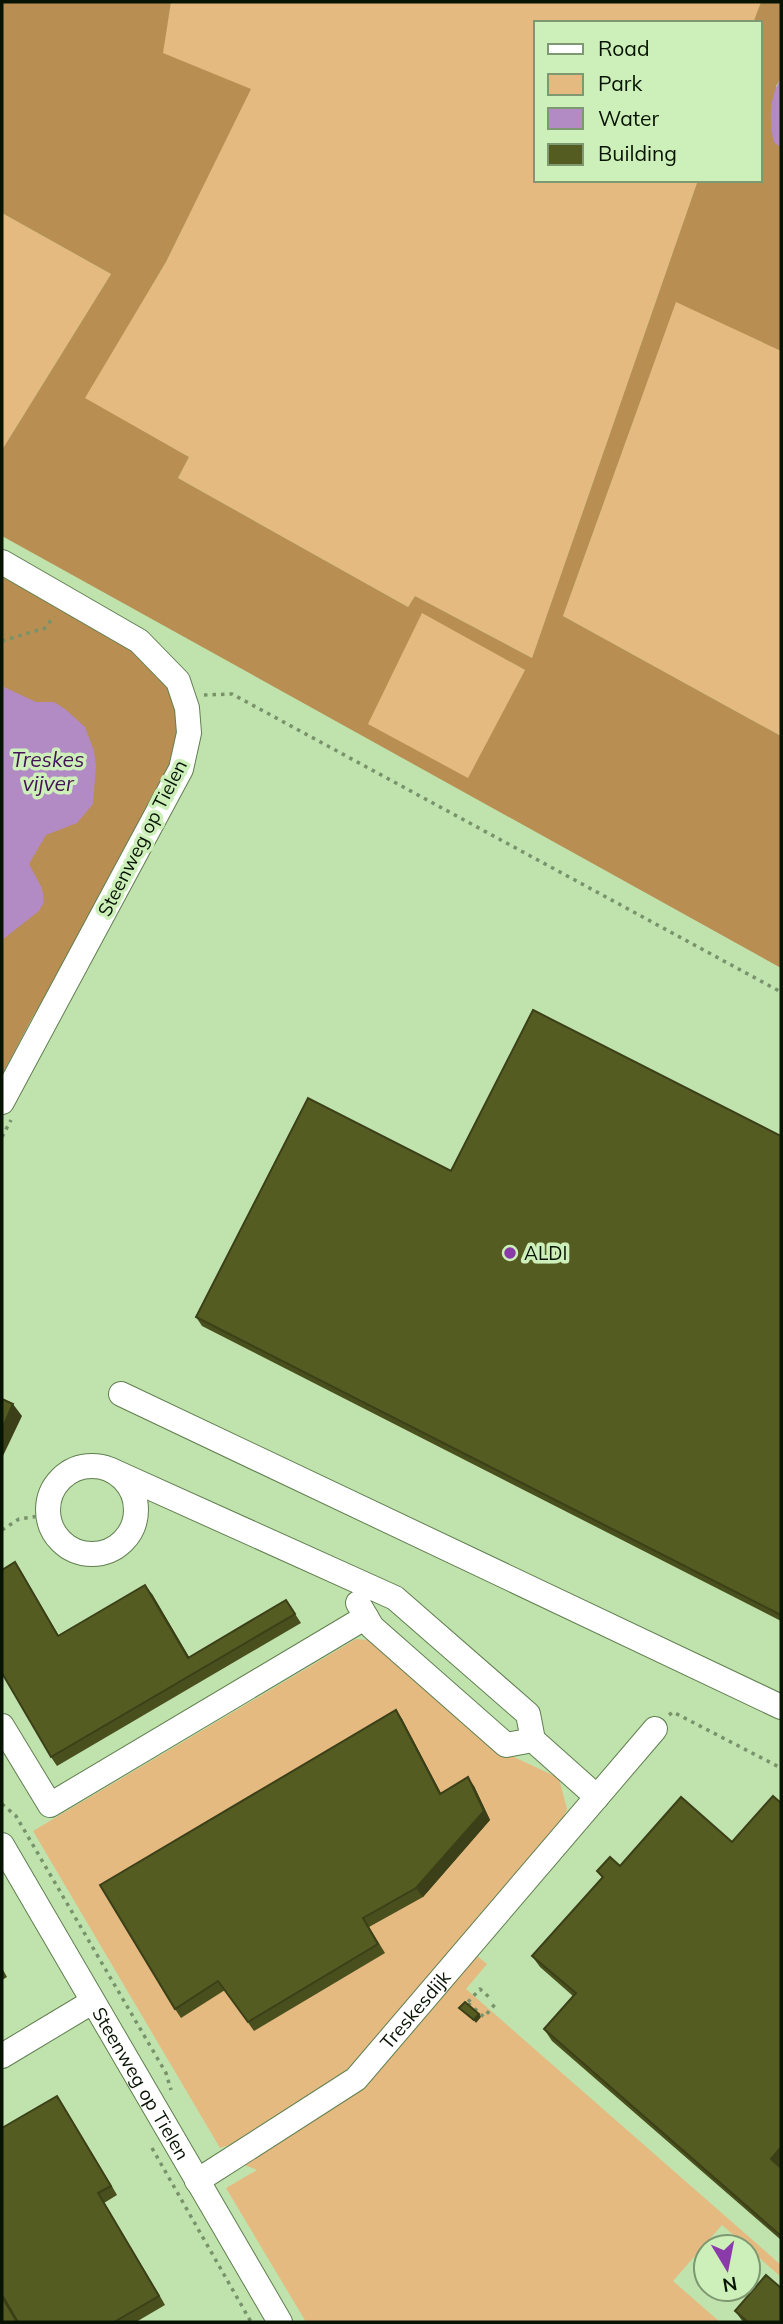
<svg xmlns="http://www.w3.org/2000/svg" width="783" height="2324" font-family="Mulish,sans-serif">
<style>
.green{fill:#e4ba81}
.forest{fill:#b88e52;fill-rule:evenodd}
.water{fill:#b28ac4}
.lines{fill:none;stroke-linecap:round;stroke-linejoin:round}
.minor-casing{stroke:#607f4f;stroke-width:26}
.path{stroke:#78926b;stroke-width:3.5;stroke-dasharray:3.5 5;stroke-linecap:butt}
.minor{stroke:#fff;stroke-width:24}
.wall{fill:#494f1d}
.shaded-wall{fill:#3c4018}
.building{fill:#555c22;stroke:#3c4018;stroke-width:2}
.poi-dot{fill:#8b3aaa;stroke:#cdf0ba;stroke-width:2.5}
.labels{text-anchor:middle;stroke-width:7;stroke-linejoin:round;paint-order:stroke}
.street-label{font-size:19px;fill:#081403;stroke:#cdf0ba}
.poi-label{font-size:19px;fill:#081403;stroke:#cdf0ba;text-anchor:start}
.water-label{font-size:21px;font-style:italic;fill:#451157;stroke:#cdf0ba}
</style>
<rect width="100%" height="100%" fill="#c0e3ae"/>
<path class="green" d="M171,2H761L753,23H536V180H698L532,658L415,596L408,607L178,478L189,457L84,398L166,262L250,89L162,53Z
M2,213L111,274L2,450Z
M676,301L781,351V736L563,616Z
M422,612L525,670L469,779L367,724Z
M356,1639L378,1641L503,1752L559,1778L567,1809L557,1833L335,2083L236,2143L220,2148L33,1831Z
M476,1955L487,1964L466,1989L781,2265V2277L722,2225L673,2281L720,2322H306L226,2188L257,2170L239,2163L279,2141Z"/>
<path class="forest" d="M2,2H171L163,53L251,89L166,262L85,398L189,457L178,478L408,607L415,596L532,658L698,180H760V23H753L761,2H781V79L776,86L781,148V351L676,302L563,616L781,736V968L2,536V450L111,274L2,213ZM422,613L525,670L468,778L368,724Z
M2,568L188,676L200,712L195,736L174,781L31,1020L2,1075Z"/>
<path class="water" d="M781,79V148L774,142C769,123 769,95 781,79Z
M2,686L36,702H54L65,709L85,727L94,751L96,766L93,804L77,823L46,835L29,864L42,888L44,902L39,911L2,940Z"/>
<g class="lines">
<g class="minor-casing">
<g id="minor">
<path d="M2,562L139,641L178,681L187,708L189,733L181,769L2,1102"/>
<path d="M121,1394L781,1707"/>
<circle cx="92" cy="1510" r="44"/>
<path d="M111,1470L395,1598L528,1714L533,1740L597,1797"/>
<path d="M358,1603L372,1627L506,1745L533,1740"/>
<path d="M2,1726L50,1805L366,1617"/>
<path id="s1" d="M2,1845L280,2322"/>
<path d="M2,2056L92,2002"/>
<path id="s2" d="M197,2181L356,2079L655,1729"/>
</g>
</g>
<path class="path" d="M2,641L45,628L54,616
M204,695L232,694L781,992
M2,1137L11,1120
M2,1530L19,1519L47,1515
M669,1715L673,1712L781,1768
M2,1804L16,1816L166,2073L171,2090
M468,2002L480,1989L489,1997
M468,2003L484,2017L496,2003
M152,2148L251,2322"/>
<use href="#minor" class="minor"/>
</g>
<path class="wall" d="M781,1136V1621L202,1326L196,1317L451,1171Z
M15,1562L59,1636L152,1594L189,1657L286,1600L301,1623L57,1766L51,1757Z
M396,1710L402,1719L441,1793L474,1786L490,1820L423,1897L369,1927L385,1953L254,2031L225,1990L181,2018L175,2009Z
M781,1803V2240L552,2041L544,2029L573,1996L540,1967L532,1956L602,1878L597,1871L732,1842Z
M2,1968L7,1977L2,1980Z
M57,2096L117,2195L104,2203L165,2305L136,2322H18Z
M735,2311L781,2322H743Z"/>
<path class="shaded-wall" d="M13,1404L22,1416L2,1458V1429Z
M15,1562L21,1571L64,1645L58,1636Z
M145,1585L152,1594L195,1667L188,1658Z
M396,1710L402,1719L446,1803L440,1794Z
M468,1777L474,1786L490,1820L423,1897L416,1888Z
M479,2014L481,2017L476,2023L474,2020Z
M57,2096L63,2105L117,2195L111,2186Z
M781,2147V2168L771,2159Z
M98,2193L104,2203L165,2305L159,2296Z"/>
<path class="building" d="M533,1010L781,1136V1615L196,1317L308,1098L451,1171Z
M2,1399L13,1404L2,1429Z
M15,1562L58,1636L145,1585L188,1658L286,1600L295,1614L51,1757L2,1673V1570Z
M396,1710L440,1794L468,1777L484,1811L416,1888L363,1918L378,1944L248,2022L218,1981L175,2009L100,1885Z
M773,1796L781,1803V2147L771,2159L781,2168V2236L544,2029L576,1993L532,1956L603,1877L597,1871L610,1857L620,1866L681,1797L732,1842Z
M465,2002L479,2014L474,2020L459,2008Z
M57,2096L111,2186L98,2193L159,2296L114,2322H18L2,2295V2128Z
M766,2275L781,2288V2322H748L735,2311Z
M2,2297L17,2322H2Z"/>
<circle class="poi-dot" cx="510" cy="1253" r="7"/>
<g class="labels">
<g class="street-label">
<text transform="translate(142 838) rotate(-63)" y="7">Steenweg op Tielen</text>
<text dy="7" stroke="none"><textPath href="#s2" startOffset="280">Treskesdijk</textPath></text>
<text dy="7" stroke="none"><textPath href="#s1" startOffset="276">Steenweg op Tielen</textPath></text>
</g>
<g class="poi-label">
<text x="524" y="1260">ALDI</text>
</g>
<g class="water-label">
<text x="48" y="767">Treskes<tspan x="48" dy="24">vijver</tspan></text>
</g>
</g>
<rect width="783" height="2324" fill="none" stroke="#081403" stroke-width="7"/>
<rect x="534" y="21" width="228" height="161" fill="#cdf0ba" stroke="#7e9871" stroke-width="2"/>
<rect x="548" y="44" width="35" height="10" fill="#ffffff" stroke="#7e9871" stroke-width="2"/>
<text x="598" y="56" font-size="21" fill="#081403">Road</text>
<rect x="548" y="74" width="35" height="21" fill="#e4ba81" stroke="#7e9871" stroke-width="2"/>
<text x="598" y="91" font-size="21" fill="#081403">Park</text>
<rect x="548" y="108" width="35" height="21" fill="#b28ac4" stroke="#7e9871" stroke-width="2"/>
<text x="598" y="126" font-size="21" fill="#081403">Water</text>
<rect x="548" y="144" width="35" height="21" fill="#555c22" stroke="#7e9871" stroke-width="2"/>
<text x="598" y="161" font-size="21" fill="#081403">Building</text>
<g transform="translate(727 2268) rotate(170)"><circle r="33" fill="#cdf0ba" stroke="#7e9871" stroke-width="2"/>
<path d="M0-5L12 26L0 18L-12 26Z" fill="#8b3aaa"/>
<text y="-10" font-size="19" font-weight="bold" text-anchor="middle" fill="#081403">N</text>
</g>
</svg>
